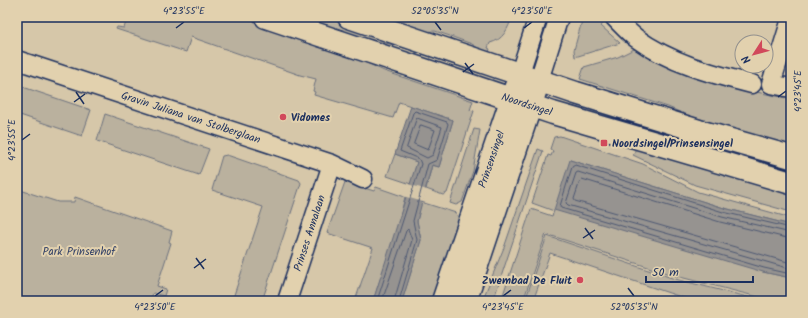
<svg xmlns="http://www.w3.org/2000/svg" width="808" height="318" font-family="Kalam,sans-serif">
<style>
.green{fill:#bab19e;stroke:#6a707e}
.water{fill:#969390;stroke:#656b7c}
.pier{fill:#d6c7a9}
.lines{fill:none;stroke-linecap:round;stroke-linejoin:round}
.shore{stroke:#4c5772;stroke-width:1}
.minor-casing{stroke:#1b2f5e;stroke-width:21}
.major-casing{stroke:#1b2f5e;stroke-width:25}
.minor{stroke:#e2d1ae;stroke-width:18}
.major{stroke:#e2d1ae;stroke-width:22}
.ticks{fill:none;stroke:#1b2f5e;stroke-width:1.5}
.poi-dot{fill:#d1495b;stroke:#e2d1ae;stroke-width:1.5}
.labels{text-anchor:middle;stroke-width:4;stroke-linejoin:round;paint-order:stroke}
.street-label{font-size:11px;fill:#1b2f5e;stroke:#e2d1ae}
.poi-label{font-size:11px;font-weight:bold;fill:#1b2f5e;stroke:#e2d1ae;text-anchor:start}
.park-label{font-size:11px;fill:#334268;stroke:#e2d1ae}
.neatline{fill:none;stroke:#1b2f5e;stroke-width:1.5}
.ticks-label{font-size:10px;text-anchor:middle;fill:#1b2f5e}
</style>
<rect width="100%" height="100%" fill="#d6c7a9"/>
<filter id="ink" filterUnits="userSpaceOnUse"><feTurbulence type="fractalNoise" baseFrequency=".025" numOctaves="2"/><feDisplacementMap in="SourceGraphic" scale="8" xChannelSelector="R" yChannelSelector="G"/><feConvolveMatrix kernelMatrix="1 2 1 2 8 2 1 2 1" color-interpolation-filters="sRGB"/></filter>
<g filter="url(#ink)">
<path class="green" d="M122,17H242L335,48L384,71L473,101L470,110L474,111L447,193L443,195L426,189L432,165L439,167L453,120L399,102L393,118L314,95L315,92L313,91L316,79L300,75L191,37L186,52L116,29L117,27L124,28L127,19Z
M293,17H325L483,69L481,74L398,46L342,33Z
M374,17H512C508,29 503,40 490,43L488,48L490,49L488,55L472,44L450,36L435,31L422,32Z
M583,17H608L601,26L620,43L575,57L574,50Z
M634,49L684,73L717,84L791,99V148L707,124L668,107L580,79L584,67L618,57Z
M17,85L91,110L82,136L17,114Z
M569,105L644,129L715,143L791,165V176L568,109Z
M105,114L209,149L199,175L97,141Z
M474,129L480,130L473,171L462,202L456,205L450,203Z
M560,136L643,164L698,192L791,218V225L724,208L570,160L763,272L791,278V301H774L676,276L546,234L523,301H501L531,209L552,216L554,211L532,203L548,155L551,156L553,151L550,149L554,137Z
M636,148L791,193V212L695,185L633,155Z
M538,149L543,151L493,301H482L505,245Z
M395,154L417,162L411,184L387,176Z
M227,155L299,180L301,183L262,301H232L263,207L212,190L222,156Z
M345,182L374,191L376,187L405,197L397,229L373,301H355L373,248L327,233Z
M17,189L58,202H74L75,197L172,231L169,242L171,243L157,286L166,289L164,296L153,293L150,301H17Z
M421,202L456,213L459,220L431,301H402L421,240L417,221Z
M547,236L675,279L764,301H693L550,253L533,301H525Z"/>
<path class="water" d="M411,106L453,120L439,167L432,165L417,221L421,240L402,301H373L417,162L395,154Z
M570,160L724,208L791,225V278L763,272L554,210Z"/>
<path class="pier" d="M408,184L427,190L423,202L403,196Z"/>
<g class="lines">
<path class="shore" d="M417,118L442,127L433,155L427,158L407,148Z
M421,125L435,130L428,150L414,144Z
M791,228L723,212L575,165L572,167L560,206L561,208L764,268L791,274
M791,233L722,217L578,172L576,173L566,203L568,205L791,269
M791,239L720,222L582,179L580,181L574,199L575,201L791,263
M377,301L421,164L419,159L400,151L413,113L415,111L447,122L448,124L437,160L428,164L413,221L417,240L399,301
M382,301L406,231L408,229L412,240L394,301"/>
<g class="minor-casing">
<path id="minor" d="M614,17C621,24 628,32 636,38C670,63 712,74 752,84
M791,19L771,84L791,88
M17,60L332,164L363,179
M520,73L538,17
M539,80L559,17
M287,301L332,164"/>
</g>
<g class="major-casing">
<path id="major" d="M266,17L553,113L791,183
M349,17L576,93L699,131L791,157
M443,301L516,86
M465,301L535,92"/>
</g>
<use href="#minor" class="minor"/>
<use href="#major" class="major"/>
</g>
</g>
<path class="ticks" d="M435,22L441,30M176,28L184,22M524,28L532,22M465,63L473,74M463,72L474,64M76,92L84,104M778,97L786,91M74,102L85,94M22,140L30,134M585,228L593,239M583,238L595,230M196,258L204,269M194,268L206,259M628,288L634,296M155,296L163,290M503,296L511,290"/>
<g class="poi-dot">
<circle cx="283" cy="117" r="4"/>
<rect x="600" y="139" width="8" height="8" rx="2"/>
<circle cx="580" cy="280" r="4"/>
</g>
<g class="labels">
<g class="street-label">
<text transform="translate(527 104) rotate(18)" y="4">Noordsingel</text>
<text transform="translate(191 117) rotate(18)" y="4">Gravin Juliana van Stolberglaan</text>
<text transform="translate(491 159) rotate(-71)" y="4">Prinsensingel</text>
<text transform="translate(309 233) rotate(-72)" y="4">Prinses Annalaan</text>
</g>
<g class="poi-label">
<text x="291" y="121">Vidomes</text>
<text x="612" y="147">Noordsingel/Prinsensingel</text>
<text x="572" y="284" text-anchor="end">Zwembad De Fluit</text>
</g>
<g class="park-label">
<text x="79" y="255">Park Prinsenhof</text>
</g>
</g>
<rect width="808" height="318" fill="none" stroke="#e2d1ae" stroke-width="44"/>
<g transform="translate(754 54) rotate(234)"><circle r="19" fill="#e2d1ae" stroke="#92908e"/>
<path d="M0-3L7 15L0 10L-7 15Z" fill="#d1495b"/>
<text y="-6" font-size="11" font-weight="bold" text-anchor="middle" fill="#1b2f5e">N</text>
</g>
<path d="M646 276v6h107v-6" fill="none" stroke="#1b2f5e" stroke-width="2"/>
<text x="652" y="276" font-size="12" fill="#1b2f5e" stroke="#e2d1ae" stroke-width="3" paint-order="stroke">50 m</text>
<rect x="22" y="22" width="764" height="274" class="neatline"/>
<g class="ticks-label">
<text x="184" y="14">4°23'55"E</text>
<text x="435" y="14">52°05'35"N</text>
<text x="532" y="14">4°23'50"E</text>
<text transform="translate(797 91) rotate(-90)" y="4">4°23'45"E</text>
<text transform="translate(11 140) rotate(-90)" y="4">4°23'55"E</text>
<text x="155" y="310">4°23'50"E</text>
<text x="503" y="310">4°23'45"E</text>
<text x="634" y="310">52°05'35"N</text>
</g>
</svg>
